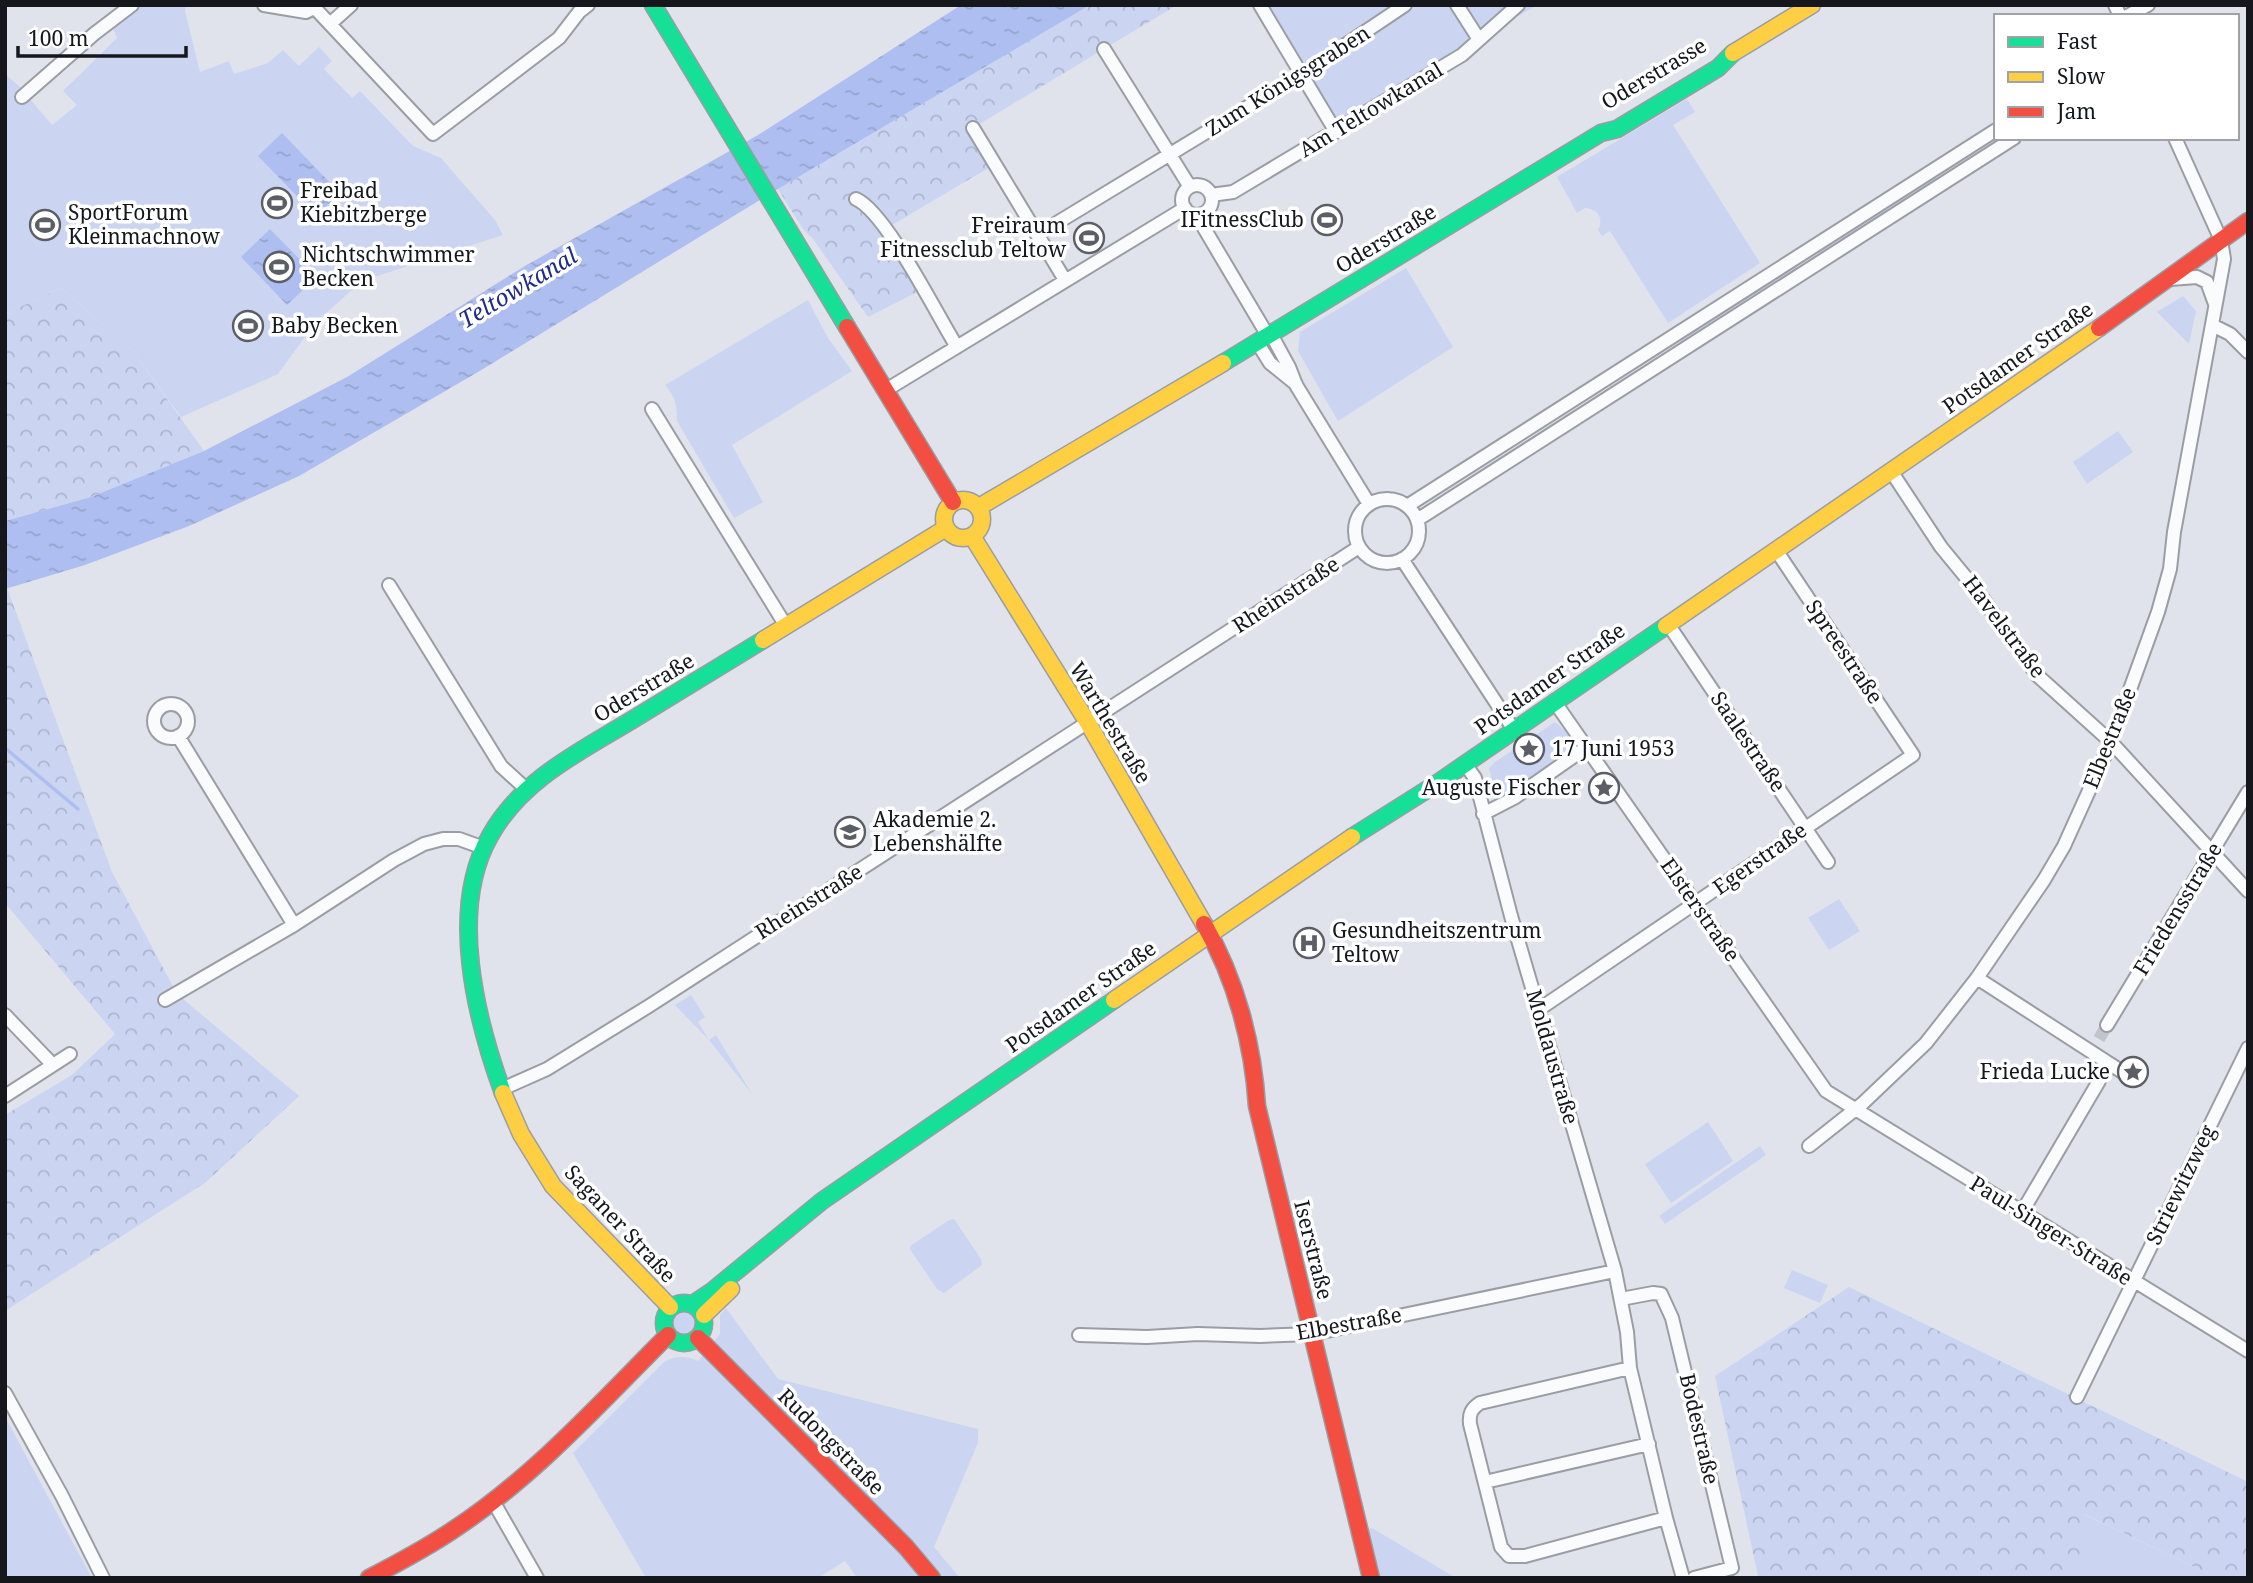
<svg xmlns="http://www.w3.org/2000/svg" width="2253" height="1583" font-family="'Noto Serif',serif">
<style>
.green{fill:#cbd5f2}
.forest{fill:url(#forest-crowns)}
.water{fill:url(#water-ripples)}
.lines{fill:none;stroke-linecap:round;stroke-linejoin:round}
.stream{stroke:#aebef0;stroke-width:3.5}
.street-tunnel{stroke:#c2c4cd;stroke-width:12;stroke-dasharray:12 6;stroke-linecap:butt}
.street-casing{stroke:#9a9da3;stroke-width:16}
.fast-casing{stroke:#9a9da3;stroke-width:19}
.slow-casing{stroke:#9a9da3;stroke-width:19}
.jam-casing{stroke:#9a9da3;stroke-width:19}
.street{stroke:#fafbfc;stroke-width:12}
.fast{stroke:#16e098;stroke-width:16}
.slow{stroke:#ffcf43;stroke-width:16}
.jam{stroke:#f24e42;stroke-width:16}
.labels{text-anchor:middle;stroke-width:7;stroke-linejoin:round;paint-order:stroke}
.street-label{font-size:21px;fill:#15171d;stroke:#fff}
.poi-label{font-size:21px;fill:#15171d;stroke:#fff;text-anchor:start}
.water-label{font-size:23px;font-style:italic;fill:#1f2c8a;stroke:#fff}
</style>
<defs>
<pattern id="forest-crowns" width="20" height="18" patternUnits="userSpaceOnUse" patternTransform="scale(1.75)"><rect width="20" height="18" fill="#cbd5f2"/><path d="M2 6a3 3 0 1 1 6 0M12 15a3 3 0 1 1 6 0" fill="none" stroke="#adb6cf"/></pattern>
<pattern id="water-ripples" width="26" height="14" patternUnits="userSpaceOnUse" patternTransform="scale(1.75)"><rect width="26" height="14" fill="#aebef0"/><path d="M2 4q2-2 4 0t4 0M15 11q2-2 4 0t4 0" fill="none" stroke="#95a3cd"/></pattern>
</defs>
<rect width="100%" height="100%" fill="#e0e3ec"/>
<path class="green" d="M142,5H186L185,11L200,72L229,61L234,74L268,63L283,50L299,66L319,47L332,61L324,69L352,98L360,91L413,146L441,158L495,220L503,235L362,281L315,323L278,374L181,417L134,352L61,288L5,314V74L20,87L52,125L77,105L63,91L117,38L113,28Z
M1260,5H1538L1478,38L1336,132Z
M1687,99L1695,112L1673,125L1760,263L1668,323L1610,231L1602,236L1598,230C1604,218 1598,209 1585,208L1577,213L1557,177Z
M1933,177L1936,178V182L1822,254L1817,253V250Z
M1795,265L1797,266L1796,271L1684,343L1681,342L1679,339Z
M1406,268L1453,347L1338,421L1298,351L1300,332Z
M2183,296L2196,311L2189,344L2157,312Z
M808,300L828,338L852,371L732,445L763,502L734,518L677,421C677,405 675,396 665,385Z
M2118,431L2133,452L2087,484L2073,462Z
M1555,722L1571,736L1572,749L1504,795L1494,787L1489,768L1495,762Z
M1839,899L1860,931L1829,950L1808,918Z
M691,995L705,1017L698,1022L709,1040L716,1035L752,1094L709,1040L675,1005Z
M1708,1122L1733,1161L1671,1203L1645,1164Z
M1760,1146L1766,1155L1665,1224L1659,1216Z
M954,1219L981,1259L982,1265L944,1293L937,1289L910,1249V1246L949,1220Z
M1792,1270L1828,1285L1820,1303L1784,1288Z
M726,1308L778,1379L978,1429V1443L934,1547L960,1578H857L845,1561L818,1578H646L573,1453L664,1362C674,1355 688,1356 698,1361L720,1334V1315Z
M672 1322a13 13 0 1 1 26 0a13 13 0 1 1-26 0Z
M5,1417L92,1578H5Z
M2083,1514L2217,1578H2083Z
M1372,1528L1456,1578H1371L1361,1532Z"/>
<path class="forest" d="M1090,5H1177L973,128L995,164L887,228L923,289L868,317L813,239L803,229L778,189Z
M61,288L134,352L204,451L91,497L5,521V314Z
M7,588L112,872L177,994L299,1096L206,1182L5,1311V1115L72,1075L115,1034L5,903V589Z
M1849,1287L2248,1482V1578H2217L2084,1514L2083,1578H1753L1758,1576L1715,1376Z"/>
<path class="water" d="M961,5H1090L778,189L478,372L299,476L189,526L85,565L5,589V521L91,497L204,451L347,377L525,266L758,135Z
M282,133L340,193L316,216L258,156Z
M270,229L317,277L287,305L241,257Z"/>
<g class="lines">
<path class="stream" d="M5,748L78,809"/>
<path class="street-tunnel" d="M2099,1039L2107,1025"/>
<g class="street-casing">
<path id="street" d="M264,5L306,12L314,8
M312,5L433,134L559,38L579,12L588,5
M1260,5L1336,132
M1457,5L1478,38
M2115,5L2120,16
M2127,16L2148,5
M331,23L351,5
M1104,49L1190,187
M22,97L94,34L132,5
M973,128L1065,280
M1182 200a15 15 0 1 1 30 0a15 15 0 1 1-30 0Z
M1211,195L1233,192L1462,55L1518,5
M856,199C886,212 937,315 957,347
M1201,214L1204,228L1268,336
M1037,235L1302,74L1405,5
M2170,279L2197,277L2207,282L2215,304
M2212,325L2230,334L2248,352
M1271,334L1289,367L1296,385L1369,504
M1257,342L1270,363L1296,384
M886,390L1185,208
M652,409L786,626
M1891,471L1941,547L1978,592L2038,676L2111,742L2248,891
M1355 531a32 32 0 1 1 64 0a32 32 0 1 1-64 0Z
M1407,506L1996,130
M1417,520L2014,138
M1402,559L1514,730
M389,585L501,766L526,789
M1668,624L1828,862
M1554,701L1826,1091L2248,1351
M154 721a17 17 0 1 1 34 0a17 17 0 1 1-34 0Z
M178,736L294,925
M1465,764L1475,778L1511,916L1615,1271L1627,1332L1630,1368L1666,1518L1683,1578
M1483,814L1514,798L1587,747
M1977,978L2124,1073
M165,1000L294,925L394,860L424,844L443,839H459L484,848
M1538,1010L1913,755L1776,550
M5,1015L53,1065
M2107,1025L2248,792
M502,1089L547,1069L649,1006L1359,547
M5,1096L70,1054
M1809,1146L1862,1104L1926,1043L1977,978L2044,880L2064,846L2111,742L2158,612L2170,569L2174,532L2224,259L2221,240L2175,138
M2022,1212L2099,1081
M1621,1299L1653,1293L1661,1294L1672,1318L1732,1568L1694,1578
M1079,1335L1147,1337L1198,1334L1260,1336L1312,1334L1615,1271
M1630,1368L1480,1403C1471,1409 1469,1414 1470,1424L1501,1547L1509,1556H1525L1666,1518
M5,1393L62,1496L103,1578
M2077,1397L2248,1048
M1485,1482L1649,1444
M493,1501L537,1578"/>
</g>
<g class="fast-casing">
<path id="fast" d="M653,5L847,327
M1223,363L1601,133L1617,129L1718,68L1733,53
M1352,837L1436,784L1666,626
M503,1093C476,1019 448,909 490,836C521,780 579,752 632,720C675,694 719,667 763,640
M664 1323a20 20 0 1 1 40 0a20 20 0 1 1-40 0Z
M693,1304L711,1292L822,1201L1114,1000"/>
</g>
<g class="slow-casing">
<path id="slow" d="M1733,53L1812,5
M944 519a19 19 0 1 1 38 0a19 19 0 1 1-38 0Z
M979,507L1223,363
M972,536L1088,723L1204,924
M1666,626L2099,328
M763,640L946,528
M1114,1000L1352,837
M503,1093L521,1134L553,1186L670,1307
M704,1315L731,1289"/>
</g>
<g class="jam-casing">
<path id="jam" d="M847,327L953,502
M2099,328L2248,221
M1204,924C1236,979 1253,1044 1257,1106L1371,1578
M698,1338L906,1547L932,1578
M369,1578C398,1563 426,1548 453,1530C534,1477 600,1403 668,1335"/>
</g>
<use href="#street" class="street"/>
<use href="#fast" class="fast"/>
<use href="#slow" class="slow"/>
<use href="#jam" class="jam"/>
</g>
<defs>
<g id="stadium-ring" transform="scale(1.575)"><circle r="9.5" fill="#fff" stroke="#5c5e65" stroke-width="1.5"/><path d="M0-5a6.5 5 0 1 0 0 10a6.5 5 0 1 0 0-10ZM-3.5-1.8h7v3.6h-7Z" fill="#5c5e65"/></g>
<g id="sight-ring" transform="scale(1.575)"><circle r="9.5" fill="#fff" stroke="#5c5e65" stroke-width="1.5"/><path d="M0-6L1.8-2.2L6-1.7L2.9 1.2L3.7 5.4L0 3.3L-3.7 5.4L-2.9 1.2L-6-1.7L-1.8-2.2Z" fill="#5c5e65"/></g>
<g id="university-ring" transform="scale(1.575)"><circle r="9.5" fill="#fff" stroke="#5c5e65" stroke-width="1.5"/><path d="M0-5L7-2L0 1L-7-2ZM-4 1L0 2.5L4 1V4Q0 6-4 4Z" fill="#5c5e65"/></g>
<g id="hospital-ring" transform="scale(1.575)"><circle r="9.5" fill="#fff" stroke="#5c5e65" stroke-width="1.5"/><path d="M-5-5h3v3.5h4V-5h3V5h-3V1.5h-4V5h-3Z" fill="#5c5e65"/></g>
</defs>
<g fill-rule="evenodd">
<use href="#stadium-ring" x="277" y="203"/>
<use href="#stadium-ring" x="1327" y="220"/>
<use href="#stadium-ring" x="45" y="225"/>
<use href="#stadium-ring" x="1089" y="238"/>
<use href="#stadium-ring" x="279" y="267"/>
<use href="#stadium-ring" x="248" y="326"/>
<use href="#sight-ring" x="1529" y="749"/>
<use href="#sight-ring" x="1604" y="788"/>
<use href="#university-ring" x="850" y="832"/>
<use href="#hospital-ring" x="1309" y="943"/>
<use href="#sight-ring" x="2133" y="1072"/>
</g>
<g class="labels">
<g class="street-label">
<text transform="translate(1654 74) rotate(-31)" y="7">Oderstrasse</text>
<text transform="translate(1288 81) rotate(-32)" y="7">Zum Königsgraben</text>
<text transform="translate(1371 110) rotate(-31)" y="7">Am Teltowkanal</text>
<text transform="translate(1386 239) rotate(-31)" y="7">Oderstraße</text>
<text transform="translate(2018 358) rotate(-35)" y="7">Potsdamer Straße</text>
<text transform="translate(1286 595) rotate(-33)" y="7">Rheinstraße</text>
<text transform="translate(2004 627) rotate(53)" y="7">Havelstraße</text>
<text transform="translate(1844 652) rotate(56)" y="7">Spreestraße</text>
<text transform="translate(1550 679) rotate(-35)" y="7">Potsdamer Straße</text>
<text transform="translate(644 688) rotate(-31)" y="7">Oderstraße</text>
<text transform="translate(1110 723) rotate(59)" y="7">Warthestraße</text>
<text transform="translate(2110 738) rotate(-68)" y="7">Elbestraße</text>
<text transform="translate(1748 742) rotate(56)" y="7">Saalestraße</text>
<text transform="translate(1760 859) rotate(-35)" y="7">Egerstraße</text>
<text transform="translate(809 902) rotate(-32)" y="7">Rheinstraße</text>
<text transform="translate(2178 909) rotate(-59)" y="7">Friedensstraße</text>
<text transform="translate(1700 910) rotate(55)" y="7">Elsterstraße</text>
<text transform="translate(1081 997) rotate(-35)" y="7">Potsdamer Straße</text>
<text transform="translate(1552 1057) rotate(74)" y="7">Moldaustraße</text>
<text transform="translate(2181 1185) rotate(-64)" y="7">Striewitzweg</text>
<text transform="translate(620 1224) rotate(47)" y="7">Saganer Straße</text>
<text transform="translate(2051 1231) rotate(32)" y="7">Paul-Singer-Straße</text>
<text transform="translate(1313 1250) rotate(76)" y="7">Iserstraße</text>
<text transform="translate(1349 1324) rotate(-10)" y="7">Elbestraße</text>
<text transform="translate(1699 1429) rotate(77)" y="7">Bodestraße</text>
<text transform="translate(831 1442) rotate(45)" y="7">Rudongstraße</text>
</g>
<g class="poi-label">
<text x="300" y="198">Freibad<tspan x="300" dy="24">Kiebitzberge</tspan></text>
<text x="68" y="220">SportForum<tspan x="68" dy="24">Kleinmachnow</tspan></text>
<text x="1304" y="227" text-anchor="end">IFitnessClub</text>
<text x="1066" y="233" text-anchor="end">Freiraum<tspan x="1066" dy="24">Fitnessclub Teltow</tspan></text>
<text x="302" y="262">Nichtschwimmer<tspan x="302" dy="24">Becken</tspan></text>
<text x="271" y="333">Baby Becken</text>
<text x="1552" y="756">17 Juni 1953</text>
<text x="1581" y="795" text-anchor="end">Auguste Fischer</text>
<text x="873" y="827">Akademie 2.<tspan x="873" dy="24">Lebenshälfte</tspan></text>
<text x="1332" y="938">Gesundheitszentrum<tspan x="1332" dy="24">Teltow</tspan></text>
<text x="2110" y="1079" text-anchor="end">Frieda Lucke</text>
</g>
<g class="water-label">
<text transform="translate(518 288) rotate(-31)" y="8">Teltowkanal</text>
</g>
</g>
<rect width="2253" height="1583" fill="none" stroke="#15171d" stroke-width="14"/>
<rect x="1994" y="14" width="245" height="126" fill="#ffffff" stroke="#a1a2a5" stroke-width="2"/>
<rect x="2008" y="37" width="35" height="10" fill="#16e098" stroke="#a1a2a5" stroke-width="2"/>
<text x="2057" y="49" font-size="21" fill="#15171d">Fast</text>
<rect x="2008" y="72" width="35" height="10" fill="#ffcf43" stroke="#a1a2a5" stroke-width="2"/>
<text x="2057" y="84" font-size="21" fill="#15171d">Slow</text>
<rect x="2008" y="107" width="35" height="10" fill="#f24e42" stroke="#a1a2a5" stroke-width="2"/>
<text x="2057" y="119" font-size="21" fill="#15171d">Jam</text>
<path d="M18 46v10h168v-10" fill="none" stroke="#15171d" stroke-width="3.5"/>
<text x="28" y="46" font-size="21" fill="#15171d" stroke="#ffffff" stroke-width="5" paint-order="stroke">100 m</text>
</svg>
